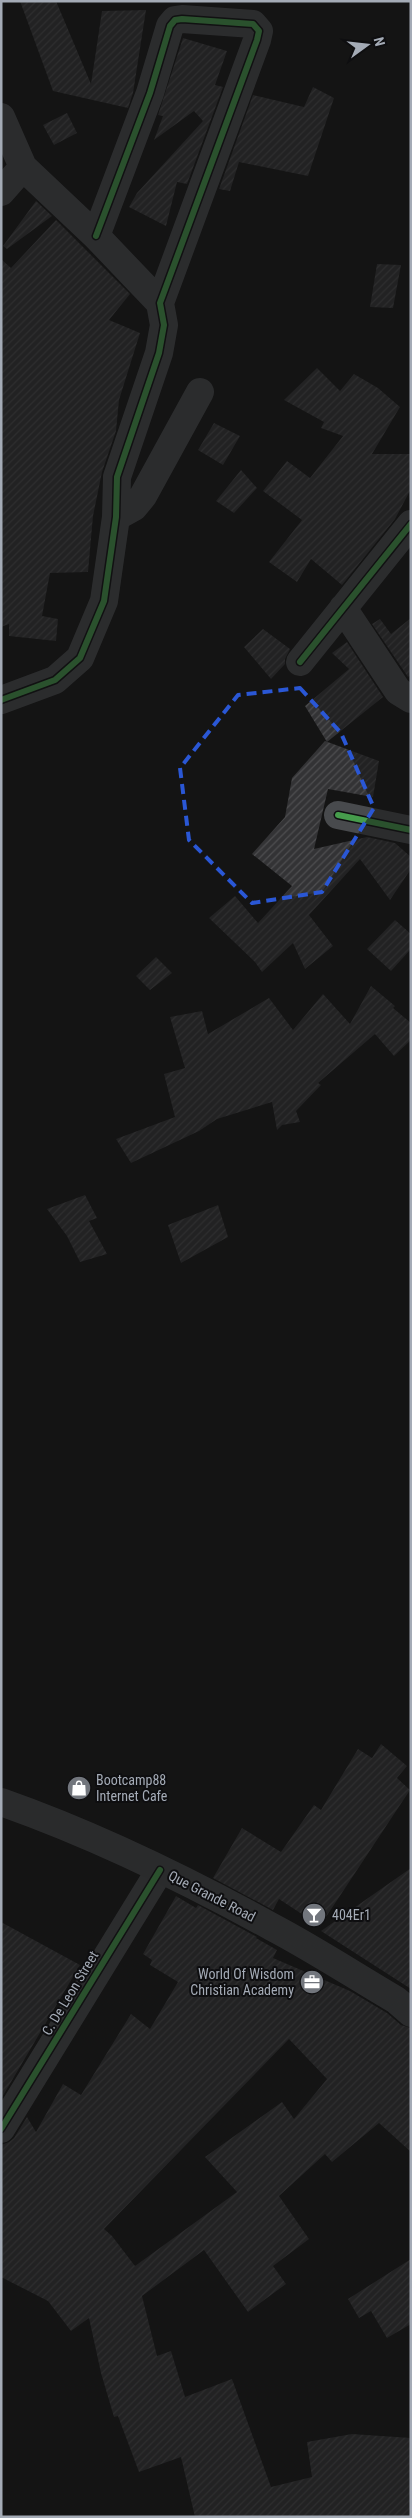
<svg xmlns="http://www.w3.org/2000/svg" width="412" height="2518" font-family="'Roboto Condensed',sans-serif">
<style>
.building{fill:url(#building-hatch);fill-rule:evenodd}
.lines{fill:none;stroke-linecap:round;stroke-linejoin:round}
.street{stroke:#484a4d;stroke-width:28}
.secondary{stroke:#46484b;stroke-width:28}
.cycleway-casing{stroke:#0e0e10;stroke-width:9}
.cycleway{stroke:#469c4c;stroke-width:6}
.marked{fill:none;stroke:#2a57d5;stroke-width:4;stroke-dasharray:10 6;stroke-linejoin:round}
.labels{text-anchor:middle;stroke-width:4;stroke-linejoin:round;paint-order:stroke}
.poi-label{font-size:14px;fill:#a4abb6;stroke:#0e0e10;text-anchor:start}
.street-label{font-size:14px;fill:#a4abb6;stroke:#0e0e10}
</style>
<defs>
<pattern id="building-hatch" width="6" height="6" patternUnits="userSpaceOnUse" patternTransform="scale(1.25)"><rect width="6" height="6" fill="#333335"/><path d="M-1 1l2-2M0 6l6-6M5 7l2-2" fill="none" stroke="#4e4e50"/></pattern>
</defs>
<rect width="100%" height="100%" fill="#141414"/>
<path class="building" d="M20,1H56L91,84L102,11L146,10L133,93L128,108L53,91Z
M183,38L227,51L215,85L223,87L187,184L177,182L166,226L129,207L137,193L203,121L194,111L154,140L163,116L158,115Z
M313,87L334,98L308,176L239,162L230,191L219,189L253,95L304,107Z
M67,113L77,133L54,145L43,125Z
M36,201L52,216L7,249L3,246Z
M56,220L130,294L109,320L140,333L119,400L116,431L102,472L93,516L88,572L50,573L42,616L58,619L56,641L9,636V624L1,627V259L11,268Z
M377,264L401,265L393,308L370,307Z
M317,368L340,391L354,374L378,388L400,407L372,454H411V489L395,519L342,585L311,559L297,582L269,562L302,520L263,491L287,461L310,478L343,436L321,428L324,422L284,400Z
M214,423L240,436L223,465L198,450Z
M241,470L257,488L234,513L216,501Z
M411,618V675L408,677L372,624L380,619L391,634Z
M263,629L290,649L285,659V664L271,679L244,647Z
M347,642L383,697L327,742L305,706L349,669L332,653Z
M325,741L379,761L373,797L328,789L314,849L367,837L395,843L411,857V869L390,900L360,859L309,915L333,946L305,969L293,943L262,972L255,962L209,918L235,896L258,923L292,886L252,854L285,817L292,778Z
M395,920L411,934V949L391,971L367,949Z
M156,957L172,973L150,990L136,976Z
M371,986L395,1006L393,1008L411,1023V1040L394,1056L375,1034L318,1083L321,1085L296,1111L300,1122L282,1125L277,1130L272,1102L217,1119L199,1131L131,1163L116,1139L175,1117L164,1074L185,1068L170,1017L202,1011L208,1034L269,998L293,1030L323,994L350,1024Z
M85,1195L97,1218L89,1221L107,1254L80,1262L67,1236L47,1209Z
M218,1205L228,1237L181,1263L168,1225Z
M381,1744L407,1766L397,1778L410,1790L320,1926L279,1899L273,1910L213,1878L242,1828L281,1852L314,1805L321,1810L358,1749L372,1758Z
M411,1868V1989L321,1931Z
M176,1896L196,1908L198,1905L257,1937L256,1938L277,1950L273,1958L350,1991L387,2013L401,2025L411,2028V2152L379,2123L332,2162L325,2154L279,2196L309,2239L273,2266L286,2284L248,2312L204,2250L142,2296L157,2356L171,2351L185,2397L232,2379L271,2487L312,2477L307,2442L352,2434L411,2438V2517H195L181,2457L139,2472L118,2416L114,2417L101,2373L89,2318L71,2331L48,2301L1,2277V2145L9,2142L14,2138L27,2117L36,2132L63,2084L81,2095L131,2014L150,2029L178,1982L150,1965L152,1960L143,1954ZM289,2039L327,2079L294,2119L282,2102L205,2157L237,2192L135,2266L112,2236L104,2229Z
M1,1922L80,1965L1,2099Z
M411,2259V2324L387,2338L371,2311L359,2318L348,2299Z"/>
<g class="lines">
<path class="street" d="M1,117L23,167L96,236L160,303
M1,192L23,167
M116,517L134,507L143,496L200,392
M343,608L398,691L411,699
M300,662L411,524
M1,700L55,680L80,658L104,601L116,517L117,477L159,353L164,325L160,303L257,40L259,31L253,24L182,19L175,20L170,26L150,93L96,236
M338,815L411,830
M1,2129L160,1870"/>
<path class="secondary" d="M1,1802C95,1835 185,1879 272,1927C314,1949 355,1976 396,2000L411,2013"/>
<g class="cycleway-casing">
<path id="cycleway" d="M300,662L411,524
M1,700L55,680L80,658L104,601L116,517L117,477L159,353L164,325L160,303L257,40L259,31L253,24L182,19L175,20L170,26L150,93L96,236
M338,815L411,830
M1,2129L160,1870"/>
</g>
<use href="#cycleway" class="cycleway"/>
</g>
<path d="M0 0H412V2518H0ZM300,688L341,733L374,808L322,892L252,903L189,840L180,768L238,695Z" fill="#141414" fill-opacity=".55" fill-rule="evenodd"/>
<path class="marked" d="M300,688L341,733L374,808L322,892L252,903L189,840L180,768L238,695Z"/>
<defs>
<g id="shop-disc" transform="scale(1.25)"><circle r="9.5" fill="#72767d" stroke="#0e0e10"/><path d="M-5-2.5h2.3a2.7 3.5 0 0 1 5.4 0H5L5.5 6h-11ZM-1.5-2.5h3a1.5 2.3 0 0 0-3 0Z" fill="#fff"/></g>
<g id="bar-disc" transform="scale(1.25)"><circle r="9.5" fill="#72767d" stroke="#0e0e10"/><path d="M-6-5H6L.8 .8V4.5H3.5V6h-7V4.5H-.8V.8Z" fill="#fff"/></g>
<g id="office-disc" transform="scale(1.25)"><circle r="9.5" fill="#72767d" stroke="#0e0e10"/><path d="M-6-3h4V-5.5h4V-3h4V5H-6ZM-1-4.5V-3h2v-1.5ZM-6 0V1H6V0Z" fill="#fff"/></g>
</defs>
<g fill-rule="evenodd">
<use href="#shop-disc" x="79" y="1788"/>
<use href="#bar-disc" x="314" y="1915"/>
<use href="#office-disc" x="312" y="1982"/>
</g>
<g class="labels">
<g class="poi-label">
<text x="96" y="1785">Bootcamp88<tspan x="96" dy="16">Internet Cafe</tspan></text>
<text x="332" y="1920">404Er1</text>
<text x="294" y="1979" text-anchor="end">World Of Wisdom<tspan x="294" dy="16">Christian Academy</tspan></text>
</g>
<g class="street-label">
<text transform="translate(212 1896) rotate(27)" y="5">Que Grande Road</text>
<text transform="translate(70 1993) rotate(-59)" y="5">C. De Leon Street</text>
</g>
</g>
<rect width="412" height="2518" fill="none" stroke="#a4abb6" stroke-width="5"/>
<g transform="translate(367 45) rotate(75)" stroke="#0e0e10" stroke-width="4" paint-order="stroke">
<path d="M0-4L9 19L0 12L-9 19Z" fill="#a4abb6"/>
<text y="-8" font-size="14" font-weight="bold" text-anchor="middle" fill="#a4abb6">N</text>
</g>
</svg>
